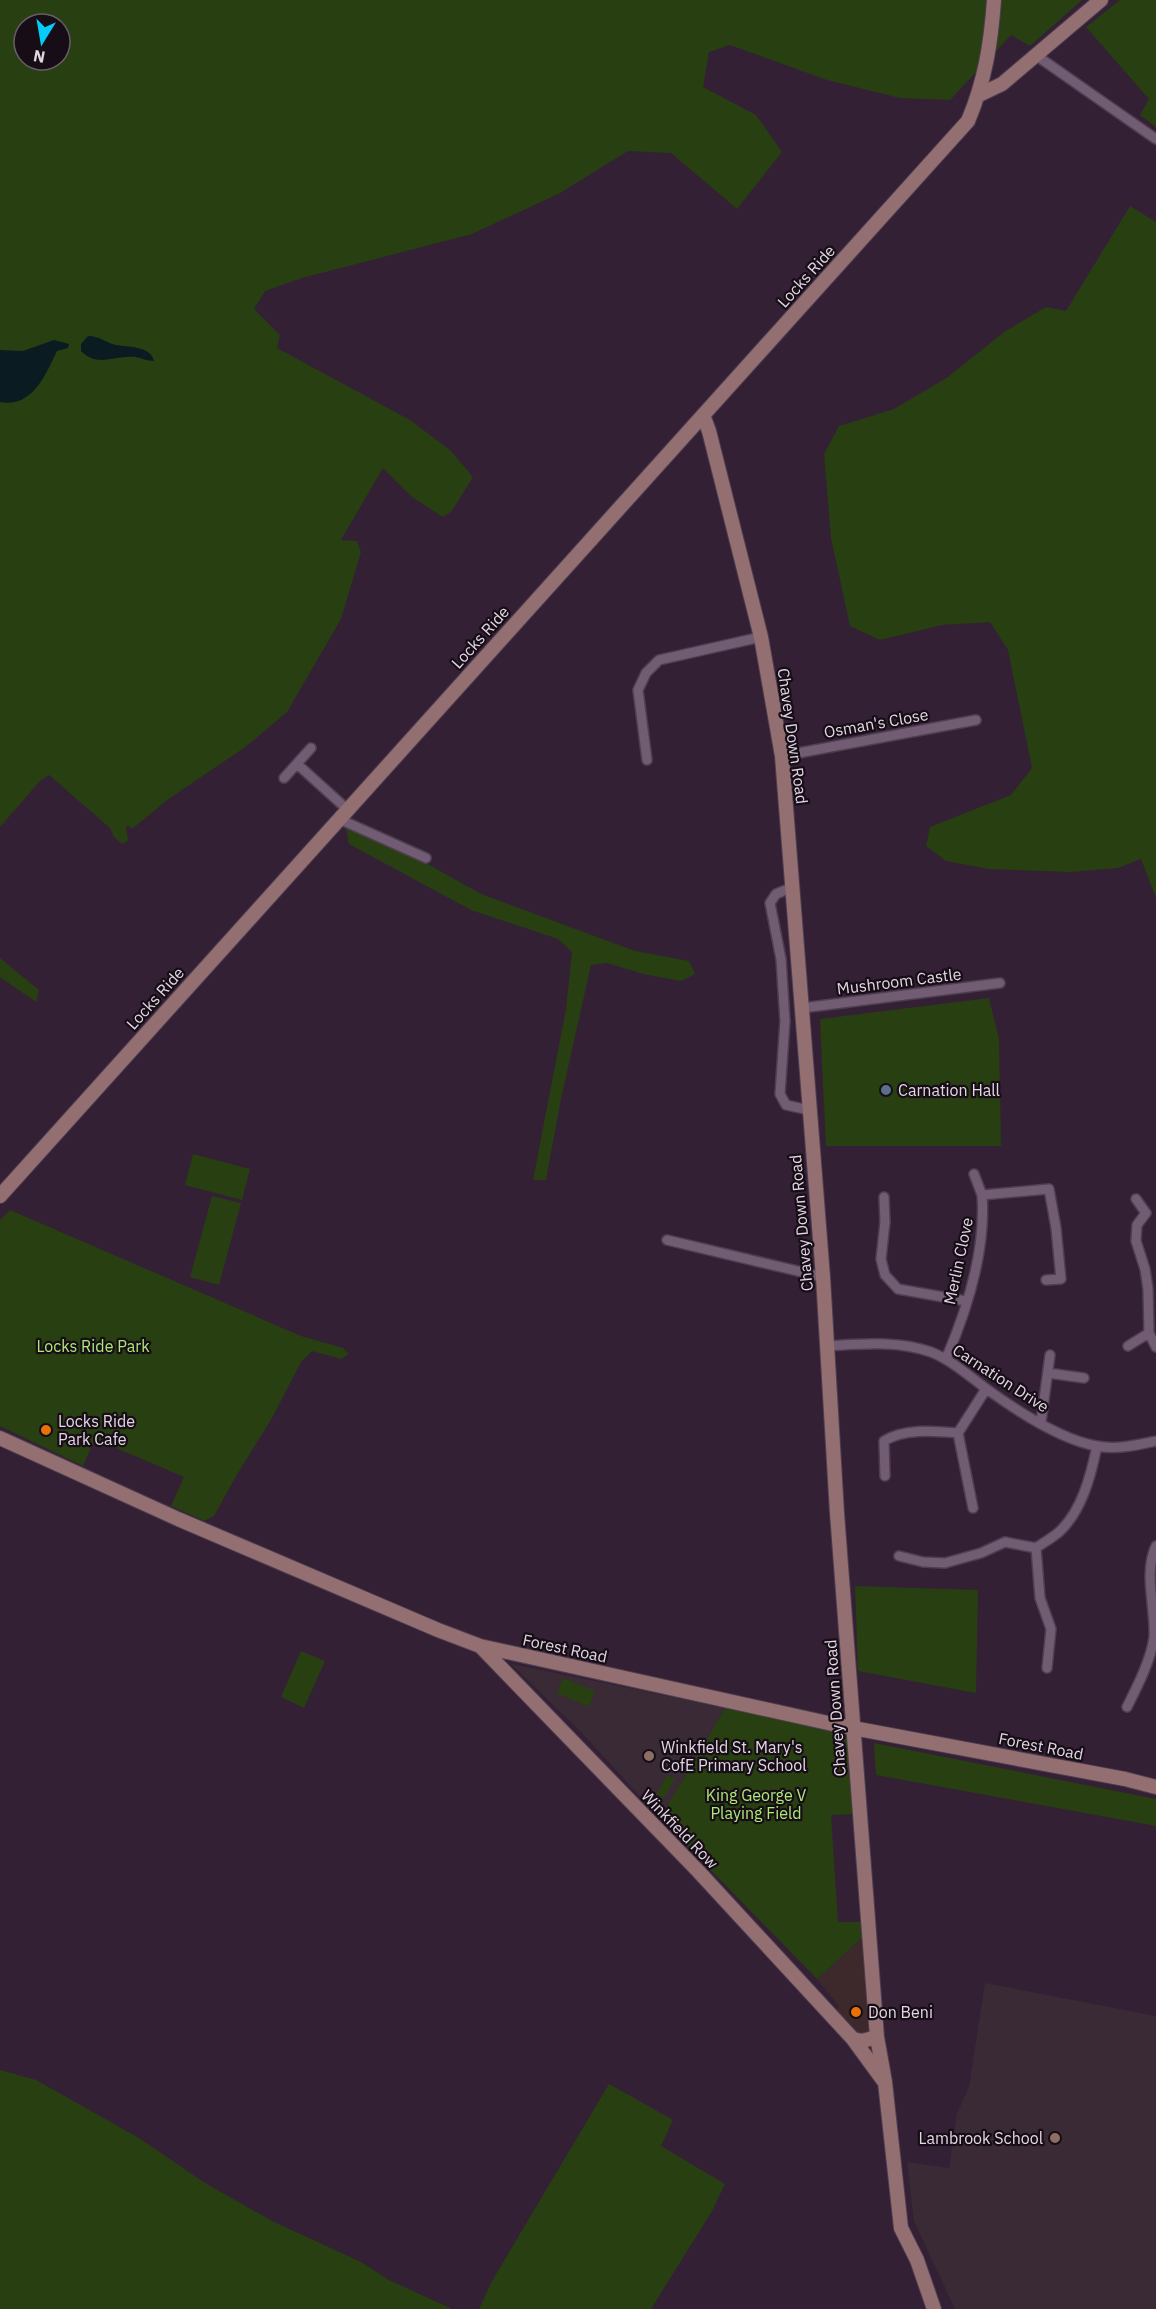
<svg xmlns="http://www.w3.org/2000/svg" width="1156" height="2309" font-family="'IBM Plex Sans',sans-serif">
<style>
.commercial{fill:#3d292b}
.education{fill:#392a35}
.green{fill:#283f12;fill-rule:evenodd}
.water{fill:#0b1b22}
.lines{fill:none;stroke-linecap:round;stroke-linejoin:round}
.street-casing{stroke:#4e3e50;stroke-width:12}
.secondary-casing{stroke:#4e3e50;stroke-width:16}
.street{stroke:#725c73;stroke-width:9}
.secondary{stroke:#946f72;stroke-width:14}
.service-dot{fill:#5c6f8a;stroke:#160d16;stroke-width:2}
.food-dot{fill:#e8710a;stroke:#160d16;stroke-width:2}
.education-dot{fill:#8d6e63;stroke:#160d16;stroke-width:2}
.labels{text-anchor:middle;stroke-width:4.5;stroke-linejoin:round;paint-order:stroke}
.street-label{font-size:16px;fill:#e2d6e3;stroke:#160d16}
.poi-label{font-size:16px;fill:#e2d6e3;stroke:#160d16;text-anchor:start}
.park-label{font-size:16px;fill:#ace975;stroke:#160d16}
</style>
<rect width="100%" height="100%" fill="#332035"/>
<path class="commercial" d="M862,1938L872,2032L870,2034L858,2035L835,2012L839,2006L817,1979Z"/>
<path class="education" d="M512,1665V1664L725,1708L660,1818L581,1732Z
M985,1983L1156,2016V2309H955L914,2221L907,2162L949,2168L957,2113L969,2087Z"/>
<path class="green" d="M0,0H1082L1030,46L1011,35L950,100L900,98L827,80L730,45L709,52L703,87L756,115L782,152L737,209L671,153L628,151L560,193L472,234L302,278L265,291L254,309L280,335L277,348L410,420L450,450L473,477L452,511L443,517L412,497L383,468L341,540L357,541L361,552L341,619L287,712L244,748L167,800L132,829L128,825L126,827L128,841L122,844L114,837L110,828L49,775L40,781L0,827ZM24,24H60V60H24Z
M1120,0H1156V127L1140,115L1149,99L1086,27Z
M1130,206L1156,222V898L1141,859L1118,868L1070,872L989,869L946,861L926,846L930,827L1011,795L1032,768L1008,650L990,622L942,625L880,640L850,626L831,538L824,454L839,426L894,409L948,377L1004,332L1046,307L1066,311Z
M362,827L481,894L635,951L689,961L695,974L681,981L643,974L607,963L591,965L561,1099L546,1180H533L566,1009L572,952L558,939L471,910L349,844L346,828Z
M0,958L39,990L36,1002L0,977Z
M989,998L999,1039L1001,1146H826L820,1019Z
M193,1154L250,1169L242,1200L185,1185Z
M212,1196L241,1203L219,1285L190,1277Z
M10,1210L301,1336L343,1348L349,1354L341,1359L312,1351L301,1362L272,1418L236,1476L214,1516L204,1521L171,1506L184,1477L95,1439L83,1466L0,1426V1220Z
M855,1586L978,1590L976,1693L858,1671Z
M301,1651L325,1661L304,1708L281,1697Z
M563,1678L595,1691L589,1707L557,1693Z
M725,1708L848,1734L855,1814L831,1815L838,1922H862V1938L817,1979L660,1818Z
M874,1743L1156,1799V1826L876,1775Z
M667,1775L675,1779L664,1798L656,1794Z
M0,2070L36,2080L139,2138L205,2183L272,2221L361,2262L389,2280L452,2309H0Z
M609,2084L673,2120L661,2146L725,2184L712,2211L651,2309H479L492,2281Z"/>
<path class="water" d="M88,336C100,336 106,343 116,345C128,347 151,346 154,361C147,361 142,358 135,357C115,355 97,368 81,351V344Z
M54,340L69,344L68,348L57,351C45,376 32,408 0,402V350L23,351Z"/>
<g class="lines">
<g class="street-casing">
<path id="street" d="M1037,56L1156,139
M782,756L976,720
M647,760L638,690L646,673L659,660L761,637
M297,764L348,810
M284,778L311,748
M339,819L426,858
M793,887L776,894L770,903L781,959L785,1021L780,1094L786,1105L809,1110
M802,1008L1000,983
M974,1174L982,1195
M884,1197L885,1222L881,1259L885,1275L898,1289L966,1301
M1136,1199L1146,1213L1137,1225L1136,1241L1145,1269L1148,1289L1149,1333
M667,1240L823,1277
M827,1346C862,1344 897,1340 931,1352C951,1360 968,1375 984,1387C1014,1409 1061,1440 1097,1446C1117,1450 1137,1445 1156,1441
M1128,1346L1149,1333L1156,1347
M946,1359C967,1310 986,1248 982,1195L1049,1189L1056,1228L1061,1279L1046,1280
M1048,1373L1084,1378
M1041,1422L1050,1355
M958,1433L986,1389
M885,1476L884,1441C904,1428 934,1431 958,1433L973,1508
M1036,1548L1040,1598L1051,1629L1047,1668
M899,1556L923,1562L945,1563L981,1553L1005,1542L1036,1548C1043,1543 1052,1538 1059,1532C1082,1511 1091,1475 1097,1446
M1127,1707C1138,1685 1150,1662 1154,1638C1156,1609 1143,1573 1156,1546"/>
</g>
<g class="secondary-casing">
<path id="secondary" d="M979,95L1002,84L1101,0
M703,415L709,431L761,637L782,756L823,1277L837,1513L877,2037L885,2082L901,2228L917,2260L934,2309
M0,1196L968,121C985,81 991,43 994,0
M0,1438L178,1519L438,1630L480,1646L837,1725L1125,1779L1156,1787
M481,1647L699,1872L853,2039L862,2041L877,2037
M853,2039L883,2080"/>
</g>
<use href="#street" class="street"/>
<use href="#secondary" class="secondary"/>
</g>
<circle class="service-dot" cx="886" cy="1090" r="6"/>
<g class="food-dot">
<circle cx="46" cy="1430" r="6"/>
<circle cx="856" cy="2012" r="6"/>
</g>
<g class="education-dot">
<circle cx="649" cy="1756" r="6"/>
<circle cx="1055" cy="2138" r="6"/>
</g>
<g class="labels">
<g class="street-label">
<text transform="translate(806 276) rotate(-48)" y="6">Locks Ride</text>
<text transform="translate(480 637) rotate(-48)" y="6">Locks Ride</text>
<text transform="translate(876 723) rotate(-10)" y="6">Osman's Close</text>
<text transform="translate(793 736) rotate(82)" y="6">Chavey Down Road</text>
<text transform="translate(899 981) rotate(-7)" y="6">Mushroom Castle</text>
<text transform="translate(155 998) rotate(-48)" y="6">Locks Ride</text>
<text transform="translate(801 1223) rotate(-95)" y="6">Chavey Down Road</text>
<text transform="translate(958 1261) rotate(-78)" y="6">Merlin Clove</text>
<text transform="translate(1001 1378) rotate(33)" y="6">Carnation Drive</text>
<text transform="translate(565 1648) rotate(12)" y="6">Forest Road</text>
<text transform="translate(835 1708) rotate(-94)" y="6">Chavey Down Road</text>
<text transform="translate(1041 1746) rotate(11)" y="6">Forest Road</text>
<text transform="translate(680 1829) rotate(46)" y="6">Winkfield Row</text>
</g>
<g class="poi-label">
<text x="898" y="1096">Carnation Hall</text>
<text x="58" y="1427">Locks Ride<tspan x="58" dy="18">Park Cafe</tspan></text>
<text x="661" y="1753">Winkfield St. Mary's<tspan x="661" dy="18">CofE Primary School</tspan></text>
<text x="868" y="2018">Don Beni</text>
<text x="1043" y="2144" text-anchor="end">Lambrook School</text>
</g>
<g class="park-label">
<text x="93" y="1352">Locks Ride Park</text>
<text x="756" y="1801">King George V<tspan x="756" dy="18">Playing Field</tspan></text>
</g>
</g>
<g transform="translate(42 42) rotate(191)"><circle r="28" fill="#160d16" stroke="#685d68" stroke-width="1.5"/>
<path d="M0-4.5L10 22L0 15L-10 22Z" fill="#05cbf9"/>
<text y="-9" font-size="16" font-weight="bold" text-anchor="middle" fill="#e2d6e3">N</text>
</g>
</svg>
